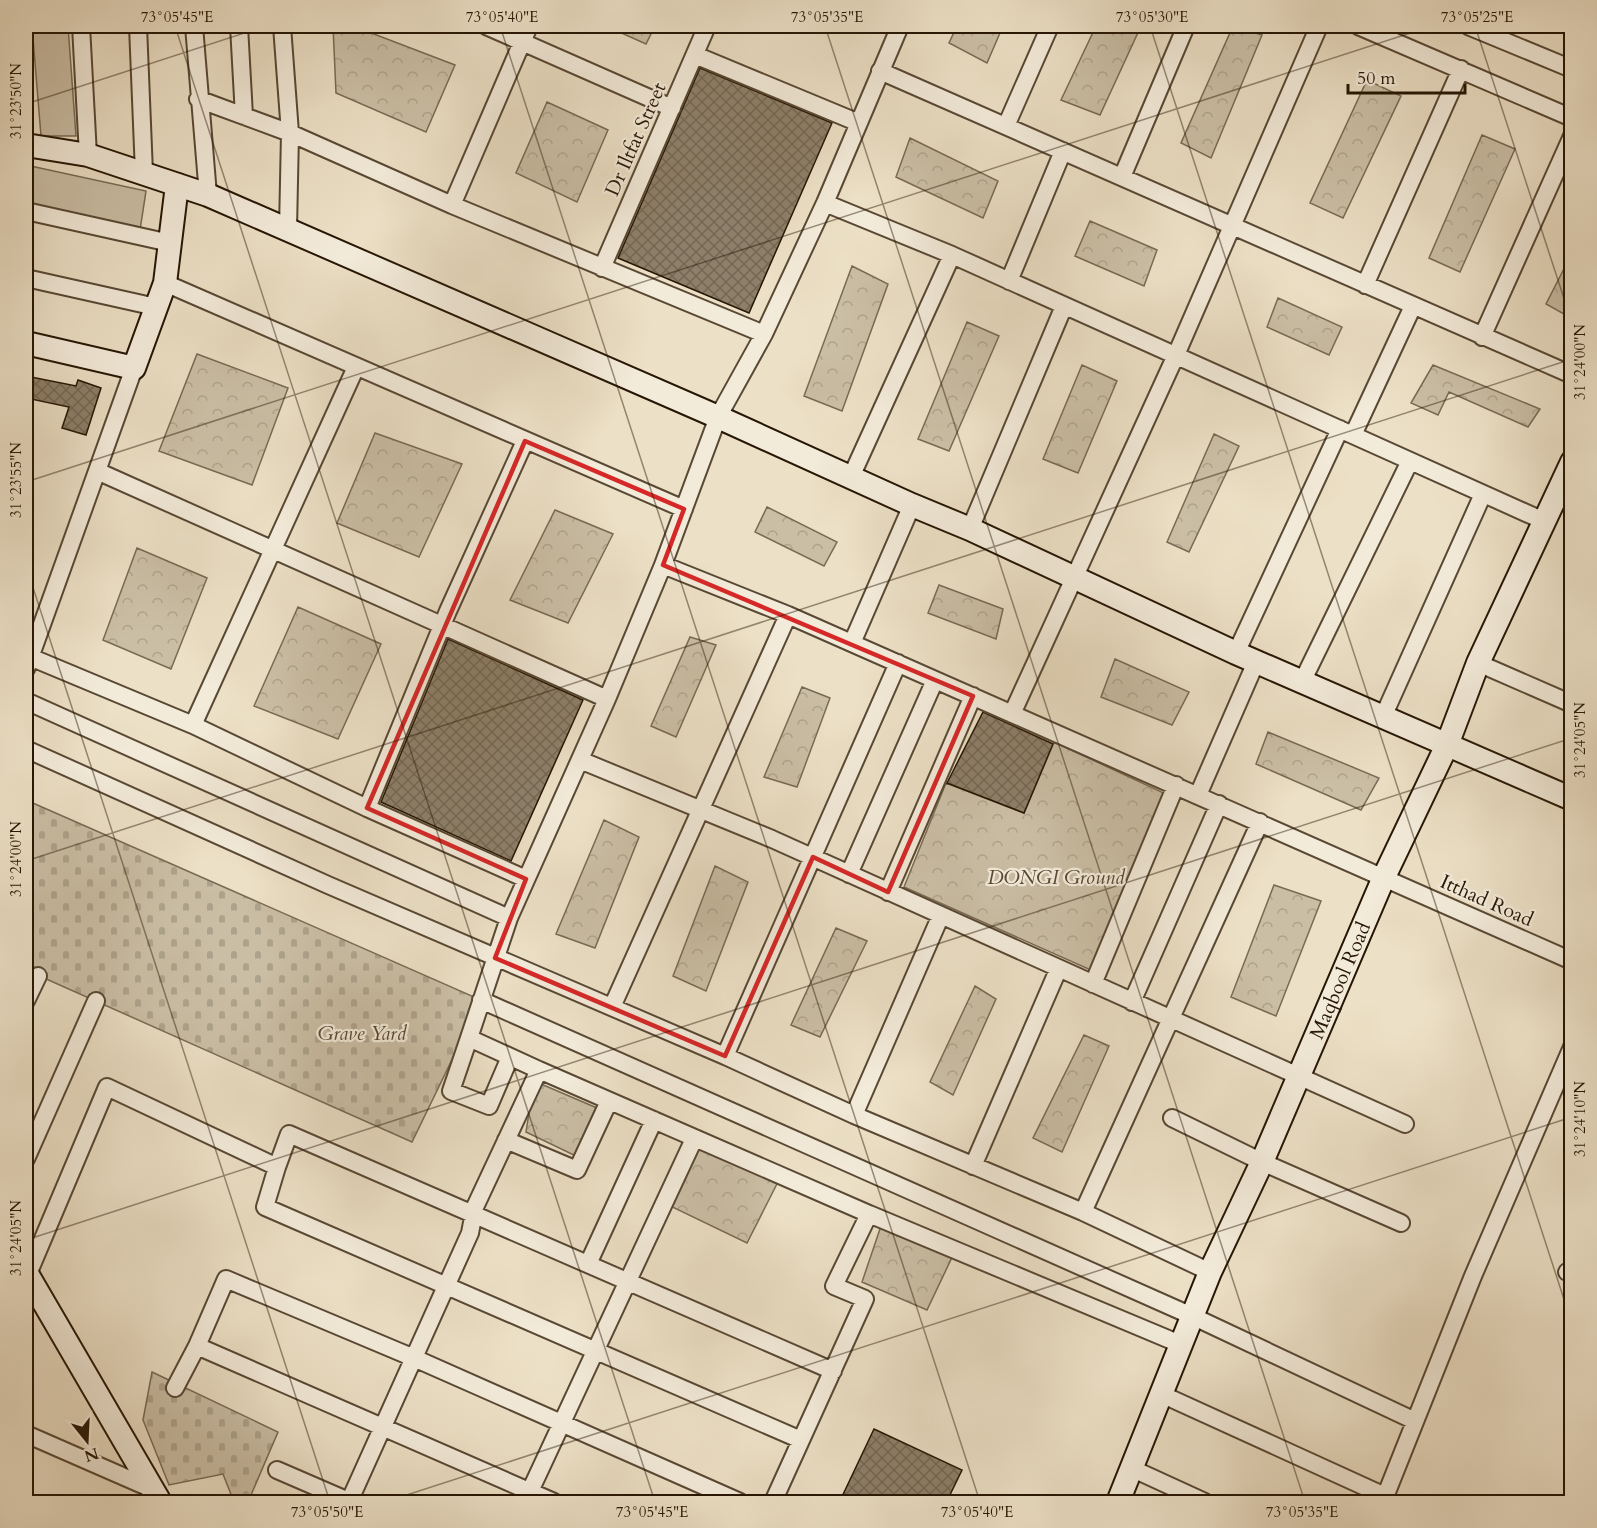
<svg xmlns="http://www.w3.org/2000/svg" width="1597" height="1528" font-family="Cardo,serif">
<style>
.grass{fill:#cabea5;stroke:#786a54;stroke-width:1.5}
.cemetery{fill:url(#cemetery-stones);stroke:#786a54;stroke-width:1.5}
.park{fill:url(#park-crowns);stroke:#786a54;stroke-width:1.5}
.building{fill:url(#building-cross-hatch);stroke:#261604;stroke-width:1.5}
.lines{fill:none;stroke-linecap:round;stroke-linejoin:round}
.street-casing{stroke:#584834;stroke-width:20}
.secondary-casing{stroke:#261604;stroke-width:26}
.street{stroke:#f3ebda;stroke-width:16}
.secondary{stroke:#f3ebda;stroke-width:22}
.marked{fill:none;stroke:#d62828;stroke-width:4.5;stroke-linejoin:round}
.ticks{fill:none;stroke:#261604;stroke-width:1.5;stroke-opacity:0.45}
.labels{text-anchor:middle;stroke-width:4.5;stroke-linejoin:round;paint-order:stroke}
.street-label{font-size:20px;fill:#261604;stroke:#f3ebda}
.park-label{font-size:20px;font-style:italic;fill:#574834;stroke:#f3ebda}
.neatline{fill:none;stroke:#261604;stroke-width:2}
.ticks-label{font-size:15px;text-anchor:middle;fill:#261604}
</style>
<defs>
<pattern id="cemetery-stones" width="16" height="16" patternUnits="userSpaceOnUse" patternTransform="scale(1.5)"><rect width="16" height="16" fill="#cabea5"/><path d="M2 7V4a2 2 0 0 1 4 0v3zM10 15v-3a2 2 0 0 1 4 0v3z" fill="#ada38c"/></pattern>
<pattern id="park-crowns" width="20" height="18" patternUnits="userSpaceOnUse" patternTransform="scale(1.5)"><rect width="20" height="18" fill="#cabea5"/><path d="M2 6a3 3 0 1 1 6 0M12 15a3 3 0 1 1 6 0" fill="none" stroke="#ada38c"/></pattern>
<pattern id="building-cross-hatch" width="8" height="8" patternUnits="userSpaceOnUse" patternTransform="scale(1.5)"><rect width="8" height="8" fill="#8d7f69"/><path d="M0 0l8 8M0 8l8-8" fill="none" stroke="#736754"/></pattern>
</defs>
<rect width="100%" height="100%" fill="#ece0c6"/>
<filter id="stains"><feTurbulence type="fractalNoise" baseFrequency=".00333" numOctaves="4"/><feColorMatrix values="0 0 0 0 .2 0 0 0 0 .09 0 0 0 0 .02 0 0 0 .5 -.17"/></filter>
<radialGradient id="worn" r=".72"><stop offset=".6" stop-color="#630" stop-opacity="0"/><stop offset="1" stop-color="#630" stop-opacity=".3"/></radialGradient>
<path class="grass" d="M32,26H68L76,136H41Z
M26,165L146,191L140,230L26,205Z"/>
<path class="cemetery" d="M26,800L481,1000L412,1142L26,970Z
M152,1372L278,1432L248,1502H234L223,1474L169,1485L143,1420Z"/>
<path class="park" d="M333,26H353L455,65L426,132L336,93Z
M606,26H655L646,44Z
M957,26H1003L987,63L949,43Z
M1096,26H1141L1100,115L1061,100Z
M1233,26L1262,35L1211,158L1181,143Z
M1367,80L1401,96L1343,218L1310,203Z
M547,102L608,130L577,202L516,173Z
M1482,135L1515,149L1460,272L1429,258Z
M910,138L998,181L983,218L896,177Z
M1090,221L1157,250L1144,286L1075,256Z
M1571,255V318L1546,304Z
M852,266L888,284L842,411L804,396Z
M1278,298L1342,327L1329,355L1267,327Z
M967,322L999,336L949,451L918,439Z
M197,354L288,388L252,485L159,451Z
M1082,365L1117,381L1078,473L1043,459Z
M1433,365L1540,409L1528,427L1449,392L1438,415L1411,403Z
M375,433L462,464L419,557L337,523Z
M1214,434L1239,446L1189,552L1167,542Z
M767,507L837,542L824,566L755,532Z
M555,510L613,534L568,623L510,600Z
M137,548L207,578L171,669L103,640Z
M939,585L1003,609L996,639L928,613Z
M298,607L381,644L338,739L254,706Z
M690,637L716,645L676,737L651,726Z
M1115,659L1189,692L1172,725L1101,697Z
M802,687L830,698L797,787L764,777Z
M1268,732L1379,778L1361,810L1256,764Z
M1054,742L1168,795L1093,971L904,887L946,783L1024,813Z
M604,820L639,837L595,948L556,934Z
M715,866L748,882L706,991L673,976Z
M1274,885L1321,901L1276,1016L1231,997Z
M836,928L867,941L820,1037L791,1025Z
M975,986L996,999L953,1095L930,1082Z
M1084,1035L1109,1046L1062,1152L1033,1138Z
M534,1081L604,1111L582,1159L526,1132Z
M694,1139L781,1176L747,1243L664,1203Z
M883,1220L956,1249L927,1310L862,1282Z"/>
<path class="building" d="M700,68L832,123L749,313L618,258Z
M26,376L76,386L78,380L101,388L86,435L62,428L69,407L26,398Z
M448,639L583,700L511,861L381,802Z
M983,712L1053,744L1024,813L947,783Z
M874,1429L962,1470L946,1503H839Z"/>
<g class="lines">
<g class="street-casing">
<path id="street" d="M81,26L88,155
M138,26L144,173
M194,26L208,195
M239,26L244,116
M282,26L290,133L288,229
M486,26L672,108
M900,26L825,203L764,334L718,417L663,565L788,615L1572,961
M1358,26L1572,118
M1468,26L1572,69
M695,55L859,123
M880,71L1572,375
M198,99L290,133L452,205L764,334
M1006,126L1050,26
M1122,177L1186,26
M825,203L952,255L1544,521
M452,205L529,26
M26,211L170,243
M602,268L707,26
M26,278L156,307
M1009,281L1063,151
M165,283L684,509
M1365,285L1461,69
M1482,337L1572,136
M1353,435L1413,306
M97,471L607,699
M851,477L952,255
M970,529L1064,306
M852,643L912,505
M1236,653L1340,429
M30,657L193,725L367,808L526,879
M1478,663L1572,704
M26,669L134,368
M1302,682L1410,461
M26,701L509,918
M1012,714L1176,355L1319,26
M1383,717L1483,494
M193,725L356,367
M26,749L328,885L725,1056L854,1115L1083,1212L1210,1272
M580,760L772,839L1405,1124
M1198,795L1256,662
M367,808L448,611L525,441
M849,874L935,680
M888,892L973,696
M1093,984L1176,785
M481,1000L1192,1316L1415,1421
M26,1001L38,976
M1132,1002L1219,804
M612,1007L788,615
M469,1038L451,1091L489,1106L510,1057
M725,1056L898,663
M539,1070L869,1214
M854,1115L941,915
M1172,1118L1262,1162L1401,1223
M506,1140L577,1170L609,1101
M26,1159L96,1001
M973,1166L1058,970
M277,1167L289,1134L833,1371
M1083,1212L1260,822
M588,1264L654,1120
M1567,1272L1572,1273
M26,1279L107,1087L277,1167L265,1207L801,1440
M197,1346L554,1502
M175,1388L197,1346L226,1279L414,1358L740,1502
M1161,1394L1385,1496
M26,1434L152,1489
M1133,1469L1205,1502
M277,1470L351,1502
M349,1502L470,1233L475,1207L539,1070L469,1038L509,918L607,699L663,565
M525,1502L694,1139
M773,1502L865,1299L834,1286L869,1214L1180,1344
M1383,1502L1473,1276L1572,1047"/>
</g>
<g class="secondary-casing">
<g id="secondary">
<path d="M26,145L88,155L208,195L718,417L912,505L970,529L1236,653L1572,799"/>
<path d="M26,343L134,368L165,283L177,185"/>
<path d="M26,1272L160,1502"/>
<path id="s1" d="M1118,1502L1210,1272L1262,1162L1384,877L1447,745L1478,663L1572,462"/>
</g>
</g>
<use href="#street" class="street"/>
<use href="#secondary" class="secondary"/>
</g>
<path class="marked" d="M525,441L684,509L663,565L973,696L888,892L813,857L725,1056L495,958L526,879L367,808Z"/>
<path class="ticks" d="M175,26L655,1502M500,26L980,1502M825,26L1305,1502M1150,26L1572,1324M1475,26L1572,323M26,104L266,26M26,482L1432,26M26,566L330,1502M26,861L1572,359M26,1240L1572,738M385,1502L1572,1117M1551,1502L1572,1496"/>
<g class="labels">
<g class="street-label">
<text transform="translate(635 139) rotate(-66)" y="7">Dr Iltfat Street</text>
<text transform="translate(1487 900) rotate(24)" y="7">Itthad Road</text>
<text dy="7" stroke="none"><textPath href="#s1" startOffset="567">Maqbool Road</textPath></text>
</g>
<g class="park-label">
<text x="1056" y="884">DONGI Ground</text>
<text x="362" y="1040">Grave Yard</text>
</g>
</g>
<rect width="1597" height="1528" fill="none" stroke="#ece0c6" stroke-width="66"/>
<g transform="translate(87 1441) rotate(162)" stroke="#f3ebda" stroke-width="4.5" paint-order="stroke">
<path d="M0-4.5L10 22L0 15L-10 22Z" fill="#261604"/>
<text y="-9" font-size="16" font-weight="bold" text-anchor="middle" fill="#261604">N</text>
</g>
<path d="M1348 84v9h117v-9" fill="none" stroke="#261604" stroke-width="3"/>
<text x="1357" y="84" font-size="18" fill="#261604" stroke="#f3ebda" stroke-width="4.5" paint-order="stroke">50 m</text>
<rect x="33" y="33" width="1531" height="1462" class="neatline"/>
<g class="ticks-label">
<text x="177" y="22">73°05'45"E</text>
<text x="502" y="22">73°05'40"E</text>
<text x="827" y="22">73°05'35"E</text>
<text x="1152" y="22">73°05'30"E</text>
<text x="1477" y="22">73°05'25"E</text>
<text transform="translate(16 101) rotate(-90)" y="5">31°23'50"N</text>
<text transform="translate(1580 362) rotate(-90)" y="5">31°24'00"N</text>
<text transform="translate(16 480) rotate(-90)" y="5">31°23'55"N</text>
<text transform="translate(1580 740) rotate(-90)" y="5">31°24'05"N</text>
<text transform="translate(16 859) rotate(-90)" y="5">31°24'00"N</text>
<text transform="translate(1580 1119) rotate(-90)" y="5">31°24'10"N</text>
<text transform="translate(16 1238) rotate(-90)" y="5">31°24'05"N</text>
<text x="327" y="1517">73°05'50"E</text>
<text x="652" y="1517">73°05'45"E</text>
<text x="977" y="1517">73°05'40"E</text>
<text x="1302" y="1517">73°05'35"E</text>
</g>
<rect width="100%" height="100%" filter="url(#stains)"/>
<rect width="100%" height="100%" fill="url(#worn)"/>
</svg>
